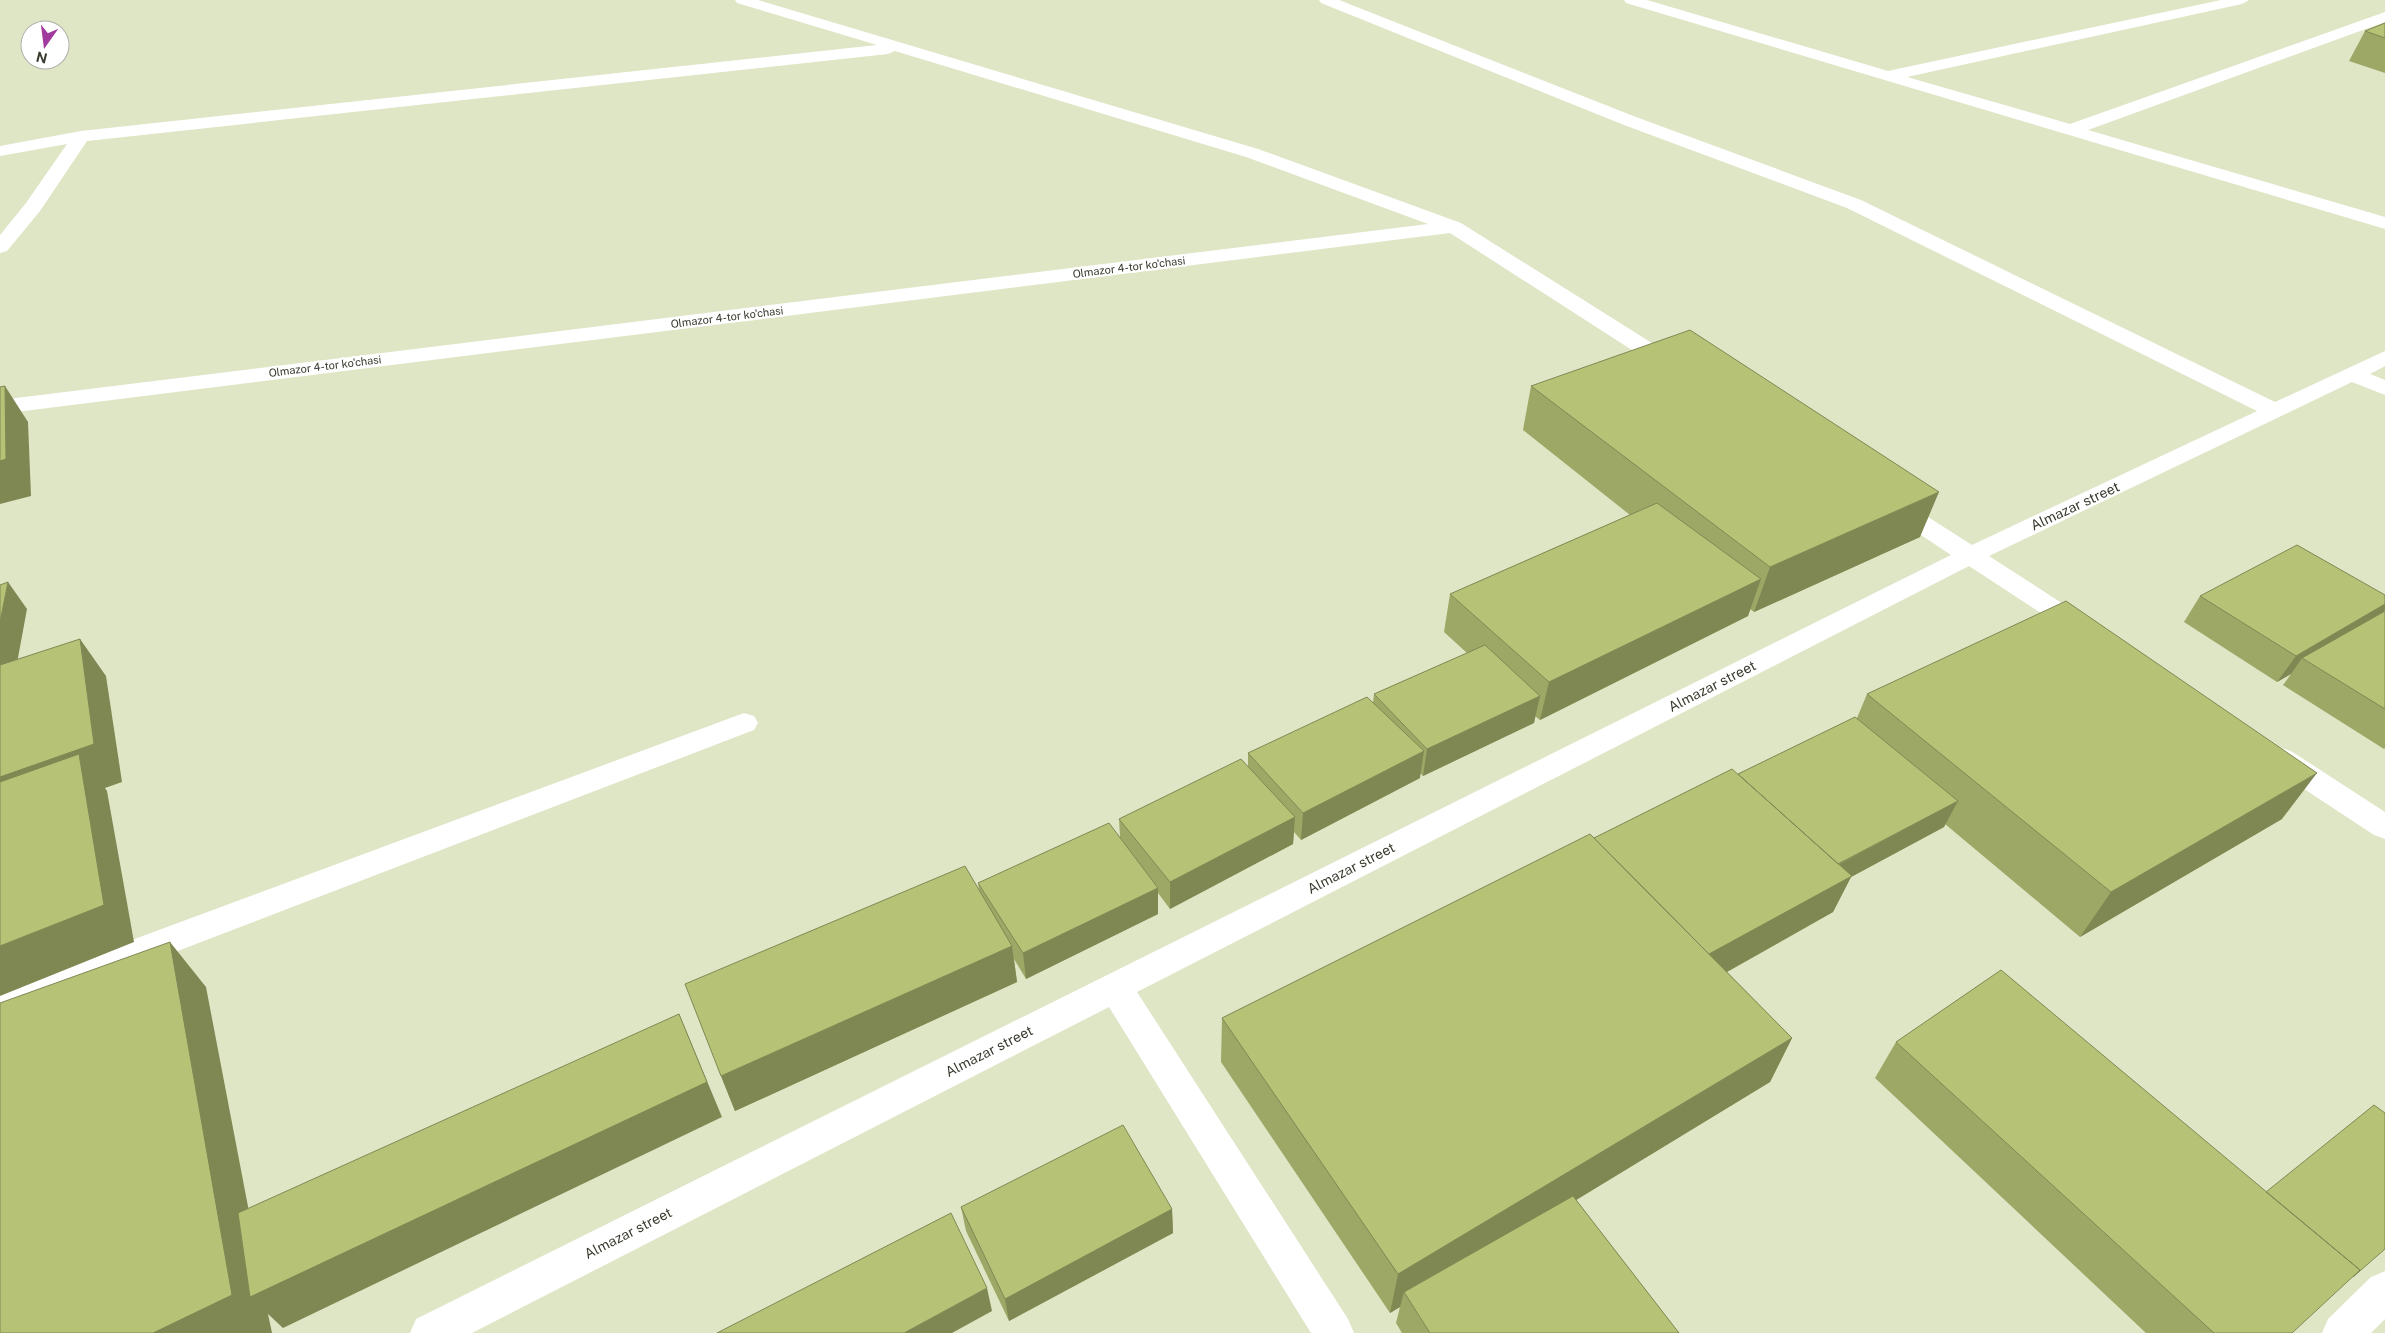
<svg xmlns="http://www.w3.org/2000/svg" width="2385" height="1333" font-family="'Public Sans',sans-serif">
<style>
.lines{fill:none;stroke-linecap:round;stroke-linejoin:round}
.minor{fill:#fff;fill-rule:evenodd}
.wall{fill:#9da866}
.shaded-wall{fill:#7f8853}
.building{fill:#b6c377;stroke:#7f8853}
.labels{text-anchor:middle;stroke-width:4.5;stroke-linejoin:round;paint-order:stroke}
.far-street-label{font-size:11px;fill:#373a2d;stroke:#fff}
.street-label{font-size:14px;fill:#373a2d;stroke:#fff}
</style>
<rect width="100%" height="100%" fill="#dfe6c6"/>
<g class="lines">
<path class="minor" d="M735,0H758L1258,149L1461,223L1682,362L1685,367L1682,372L1674,374L1666,372L1450,233L0,414V400L1428,224L1246,157L895,51L888,54L87,141L40,211L7,251L0,253V235L26,203L67,144L0,156V146L81,131L877,45L737,3Z
M1319,0H1339L1636,117L1861,200L2275,402L2385,351V366L2370,374L2385,380V395L2352,382L1989,556L2091,622L2095,628L2091,634L2082,637L2073,634L1969,566L1137,992L1348,1319L1354,1333H1311L1109,1007L472,1333H410L416,1319L1951,555L1885,511L1882,506L1885,501L1894,498L1903,501L1972,545L2257,411L1847,208L1624,125L1321,3Z
M1624,0H1647L1888,71L2221,0H2249L2242,4L1907,77L2070,124L2385,12V22L2088,130L2385,217V229L1626,3Z
M744,713L754,716L758,723L754,730L0,1019V989Z
M2281,748L2291,751L2385,812V839L2374,835L2271,767L2266,759L2271,751Z
M2385,1271V1319L2371,1333H2322L2328,1319L2371,1277Z"/>
</g>
<path class="wall" d="M2385,23V73L2349,61L2365,31Z
M1531,386L1920,537L1754,612L1750,609L1748,616L1540,720L1535,716L1534,723L1423,776L1420,773V778L1301,840L1294,832L1293,844L1170,909L1158,893V914L1026,979L1014,959L1017,982L735,1111L721,1076L979,890L978,883L1120,837L1119,819L1248,766V753L1373,702L1374,694L1467,653L1444,632L1450,594L1630,515L1523,430Z
M2200,596L2385,611V748L2384,749L2283,685L2291,674L2277,682L2184,622Z
M1867,694L2282,819L2080,937L1945,824L1944,827L1851,877L1833,912L1727,972L1792,1038L1770,1082L1576,1200L1679,1333H1402L1396,1323L1400,1307L1390,1313L1221,1062L1222,1018L1594,838L1738,774L1857,718Z
M1896,1042L2292,1333H2146L1875,1078Z
M961,1207L1172,1209L1173,1233L1009,1321L966,1231Z"/>
<path class="shaded-wall" d="M5,386L28,422L31,496L0,504V461Z
M1939,492L1920,537L1754,612L1770,567Z
M1761,579L1748,616L1540,720L1549,682Z
M8,582L27,609L10,701L0,705V622Z
M2385,604V610L2373,626L2302,658L2291,674L2277,682L2296,656Z
M80,639L106,676L122,782L105,788L107,791L134,942L0,996V777Z
M1540,696L1534,723L1423,776L1427,749Z
M1424,751L1420,778L1301,840L1303,813Z
M2317,773L2282,819L2080,937L2111,892Z
M1958,801L1944,827L1851,877L1833,912L1693,991L1708,954L1834,867Z
M1295,817L1293,844L1170,909V882Z
M1158,888V914L1026,979L1023,953Z
M170,942L206,987L264,1290L679,1014L722,1117L283,1328L268,1314L272,1333H153Z
M1012,946L1017,982L735,1111L721,1076Z
M1792,1038L1770,1082L1410,1301L1404,1292L1400,1307L1390,1313L1398,1274Z
M1172,1209L1173,1233L1009,1321L1005,1299Z
M987,1288L992,1311L952,1333H904Z"/>
<path class="building" d="M2385,23V38L2365,31Z
M1690,330L1939,492L1770,567L1531,386Z
M5,386L6,459L0,461V387Z
M1657,503L1761,579L1549,682L1450,594Z
M2297,545L2385,595V604L2296,656L2200,596Z
M8,582L0,622V585Z
M2066,601L2317,773L2111,892L1867,694Z
M2385,611V709L2302,658Z
M80,639L94,744L0,777V665Z
M1485,645L1540,696L1427,749L1374,694Z
M1367,697L1424,751L1303,813L1248,753Z
M1855,717L1958,801L1838,864L1738,774Z
M79,754L104,905L0,946V782Z
M1241,759L1295,817L1170,882L1119,819Z
M1732,769L1852,876L1709,954L1594,838Z
M1109,823L1158,888L1023,953L978,883Z
M1590,834L1792,1038L1398,1274L1222,1018Z
M965,866L1012,946L721,1076L685,984Z
M170,942L232,1295L153,1333H0V1003Z
M2001,970L2360,1270L2292,1333H2214L1896,1042Z
M679,1014L707,1082L250,1297L238,1213Z
M2374,1105L2385,1113V1249L2353,1277L2360,1270L2266,1192Z
M1123,1125L1172,1209L1005,1299L961,1207Z
M1573,1196L1679,1333H1430L1404,1292Z
M951,1213L987,1288L904,1333H717Z"/>
<g class="labels">
<g class="far-street-label">
<text transform="translate(1129 267) rotate(-7)" y="4">Olmazor 4-tor ko'chasi</text>
<text transform="translate(727 317) rotate(-7)" y="4">Olmazor 4-tor ko'chasi</text>
<text transform="translate(325 366) rotate(-7)" y="4">Olmazor 4-tor ko'chasi</text>
</g>
<g class="street-label">
<text transform="translate(2075 506) rotate(-25)" y="5">Almazar street</text>
<text transform="translate(1712 686) rotate(-27)" y="5">Almazar street</text>
<text transform="translate(1351 868) rotate(-27)" y="5">Almazar street</text>
<text transform="translate(989 1051) rotate(-27)" y="5">Almazar street</text>
<text transform="translate(628 1233) rotate(-27)" y="5">Almazar street</text>
</g>
</g>
<g transform="translate(45 45) rotate(194)"><circle r="24" fill="#ffffff" stroke="#afb0ab"/>
<path d="M0-4L9 19L0 12L-9 19Z" fill="#a13a9d"/>
<text y="-8" font-size="14" font-weight="bold" text-anchor="middle" fill="#373a2d">N</text>
</g>
</svg>
